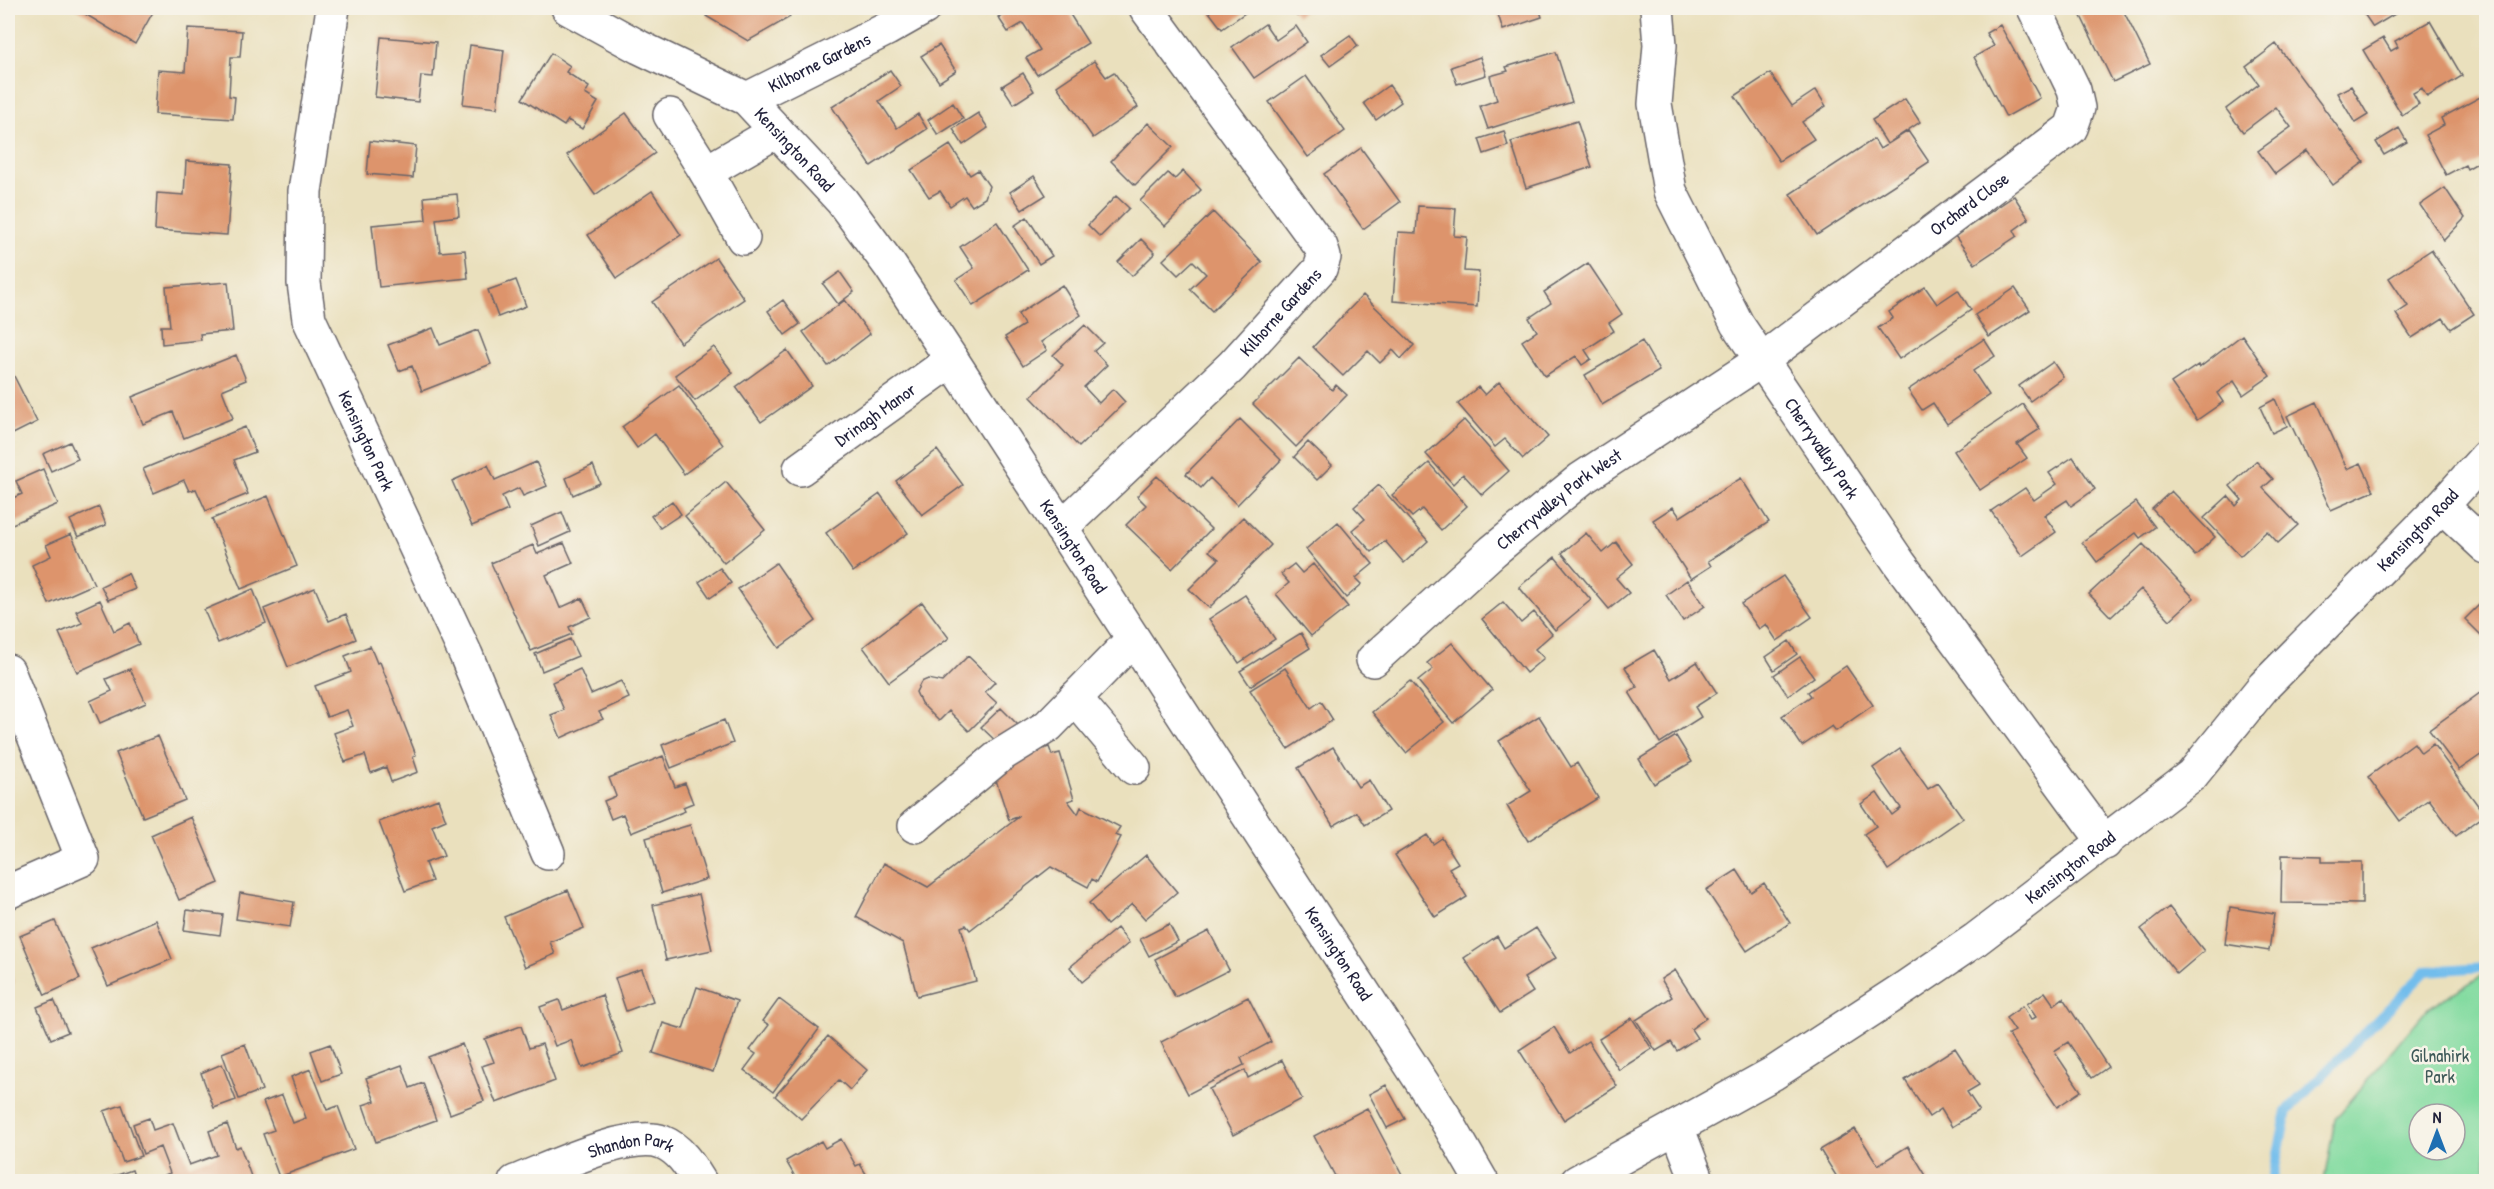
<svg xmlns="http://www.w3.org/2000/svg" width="2494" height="1189" font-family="'Patrick Hand',sans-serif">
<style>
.green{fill:#83dba0;stroke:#527e6e;stroke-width:1.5;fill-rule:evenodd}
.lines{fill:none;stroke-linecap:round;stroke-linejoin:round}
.stream{stroke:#72bdec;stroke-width:10}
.building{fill:#dd946c}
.minor-casing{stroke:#686468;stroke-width:36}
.minor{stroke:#fff;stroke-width:33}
.labels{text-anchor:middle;stroke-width:5;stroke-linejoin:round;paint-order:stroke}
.street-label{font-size:18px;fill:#22223b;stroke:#f7f3e8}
.park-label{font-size:18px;fill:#3f5a59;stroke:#f7f3e8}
</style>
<rect width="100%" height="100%" fill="#f7f3e8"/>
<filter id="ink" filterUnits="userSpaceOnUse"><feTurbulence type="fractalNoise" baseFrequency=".0167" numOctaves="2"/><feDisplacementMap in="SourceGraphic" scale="12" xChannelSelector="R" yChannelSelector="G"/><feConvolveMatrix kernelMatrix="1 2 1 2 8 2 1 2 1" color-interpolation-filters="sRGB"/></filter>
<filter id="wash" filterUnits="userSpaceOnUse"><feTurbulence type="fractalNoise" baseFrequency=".008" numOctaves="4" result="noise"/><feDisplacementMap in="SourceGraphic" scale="24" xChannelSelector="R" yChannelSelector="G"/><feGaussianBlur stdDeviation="1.35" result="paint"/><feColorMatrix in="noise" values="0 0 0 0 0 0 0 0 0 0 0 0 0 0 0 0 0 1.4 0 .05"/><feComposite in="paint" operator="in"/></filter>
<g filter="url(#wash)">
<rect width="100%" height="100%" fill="#eae0bd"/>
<path class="green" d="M2486,973V1181H2324L2335,1119L2428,1008ZM2419,1114H2455V1150H2419Z"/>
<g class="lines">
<path class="stream" d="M2272,1182L2287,1111L2426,971L2486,967"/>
</g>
<g id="blocks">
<path class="building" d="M75,8H146L153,12L135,44Z
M712,8H784L790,17L748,41L706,16Z
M1013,8H1066L1088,43L1037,75L1026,58L1040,50L1023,23L1008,32L998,17Z
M1206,8H1252L1222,29Z
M1291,8H1309L1297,16Z
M1496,8H1539L1542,17L1503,30Z
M2077,8H2122L2150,64L2113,82Z
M2360,8H2405L2373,27Z
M2430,21L2462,76L2427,97L2422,88L2413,93L2419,104L2402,115L2363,50L2383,38L2391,51L2398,47L2395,41Z
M1265,24L1276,40L1296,26L1307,42L1254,78L1232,47Z
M2000,25L2040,98L2006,117L1974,57L1994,46L1986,33Z
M188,28L242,31L240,57H231L229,96L235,97L233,119L155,114L158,70L185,72Z
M1350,35L1358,46L1330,66L1321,55Z
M381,37L436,42L433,77L421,76L418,102L375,97Z
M2276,44L2364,162L2333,185L2307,150L2275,174L2258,151L2291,127L2276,107L2243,132L2226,109L2259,84L2246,67Z
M470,45L504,50L497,108L463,104Z
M939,45L956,71L939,82L921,56Z
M1556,52L1572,102L1488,129L1480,106L1497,100L1490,76L1508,71L1506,67Z
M551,53L570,66L566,72L589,87L585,94L598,102L582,129L568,120L564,126L522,99Z
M1480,57L1486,75L1457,84L1451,67Z
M1094,61L1106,77L1114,72L1138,107L1093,138L1057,86Z
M890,70L901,86L879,101L897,128L918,114L927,129L871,166L832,107Z
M1023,73L1034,91L1014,104L1002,86Z
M1770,73L1792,106L1816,90L1826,106L1802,122L1814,139L1779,161L1735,96Z
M1306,76L1345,131L1308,157L1269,102Z
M1389,85L1401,102L1376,120L1364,103Z
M2351,86L2368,115L2355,123L2337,93Z
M2482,96L2486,105V158L2467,169L2465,165L2446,175L2425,135L2444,125L2441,118Z
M1905,99L1920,122L1887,144L1872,120Z
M953,103L963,119L938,135L928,120Z
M626,113L655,153L595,195L567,155Z
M978,113L988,128L963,145L953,129Z
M1577,121L1592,167L1526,188L1511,142Z
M1148,123L1173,147L1135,185L1111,161Z
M2399,128L2407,142L2384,155L2376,142Z
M1504,131L1508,146L1484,154L1479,139Z
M1908,131L1929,162L1817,235L1790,194L1874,139L1880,149Z
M370,141L416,146L413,178L367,174Z
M950,145L970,175L978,170L989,186L985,198L972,206L965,196L950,206L940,191L929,197L911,170Z
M1361,148L1400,202L1363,229L1324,174Z
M186,161L232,164L227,235L155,230L157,193L184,195Z
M1183,171L1201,190L1165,226L1140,201L1168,173L1175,179Z
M1034,176L1046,195L1022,210L1010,192Z
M2445,188L2465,218L2444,240L2420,205Z
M652,191L681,235L617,278L588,235Z
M457,194L459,216L436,219L440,252L465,250L468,278L379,287L372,225L426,220L424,197Z
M1116,196L1129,208L1100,237L1088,225Z
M2014,196L2029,219L2014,230L2017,236L1975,264L1955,236Z
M1418,206L1456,208L1454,236L1467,237L1464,271L1479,272L1477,307L1393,301L1398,232L1416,233Z
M1213,212L1262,262L1212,311L1190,289L1206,274L1193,261L1178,275L1163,260Z
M1027,217L1052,256L1039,264L1014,226Z
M997,222L1028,270L973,306L956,280L974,268L960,247Z
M1141,239L1155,253L1132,276L1118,262Z
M2431,250L2474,314L2451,329L2443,318L2412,338L2396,314L2408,306L2389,278Z
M716,258L744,299L680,343L652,302Z
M1588,263L1622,314L1609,323L1614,331L1585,350L1591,359L1582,365L1576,356L1545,376L1522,341L1537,331L1529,318L1551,303L1544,292Z
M840,272L854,292L838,304L823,284Z
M516,280L526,306L498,317L488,290Z
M228,282L233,331L200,334L201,340L162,344L161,326H170L166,287Z
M1062,285L1081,315L1041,342L1047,350L1023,366L1005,337L1024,325L1018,314Z
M1925,287L1937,304L1958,290L1971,310L1899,359L1878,328L1893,318L1889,312Z
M2015,288L2030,310L1989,337L1975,315Z
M1363,295L1414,345L1401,359L1393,350L1380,363L1368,351L1343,376L1313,347Z
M783,300L800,324L785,335L768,311Z
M845,300L870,334L828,366L803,332Z
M1085,325L1103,343L1094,351L1107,365L1084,387L1099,403L1113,389L1125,402L1079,447L1031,397L1063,365L1053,355Z
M433,328L440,345L478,330L491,364L422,391L412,366L399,371L388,345Z
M2242,335L2270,376L2243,395L2234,381L2217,393L2223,402L2197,420L2171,383L2198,365L2199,368Z
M1984,339L1995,356L1973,371L1989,395L1947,424L1933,403L1922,410L1908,390Z
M1642,341L1659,371L1602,405L1585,375Z
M714,347L733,373L695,401L675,375Z
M787,350L812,386L761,422L736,387Z
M236,355L246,380L222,390L233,418L184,438L173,412L143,424L132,397Z
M1299,358L1332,390L1336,385L1347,395L1296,447L1253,404Z
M2053,362L2063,377L2030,401L2019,386Z
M12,372L37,422L9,436L8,374Z
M1499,382L1548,437L1523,459L1505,439L1495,447L1458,404L1478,387L1485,395Z
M679,385L723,445L684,474L655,434L637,448L622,427Z
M2275,399L2287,426L2272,433L2260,407Z
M2317,402L2347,469L2361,463L2374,491L2331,510L2287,416Z
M2023,404L2040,429L2017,444L2027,458L1980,490L1954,451Z
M1240,419L1281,460L1237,505L1210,478L1201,488L1186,474Z
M1464,420L1509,471L1482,495L1463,474L1453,484L1426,454Z
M245,427L255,452L234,460L248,494L206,511L196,489L189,491L184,480L154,493L143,469Z
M70,442L78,459L51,471L43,454Z
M1308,442L1332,465L1317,480L1294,457Z
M937,450L963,485L922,515L896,481Z
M2073,457L2095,489L2071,506L2067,500L2044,515L2056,532L2022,556L1991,511L2025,488L2034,500L2057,484L2049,473Z
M2256,461L2273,479L2263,488L2298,525L2278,543L2267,531L2240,556L2204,518L2228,496L2236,506L2242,500L2230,486Z
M536,462L547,486L523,496L519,488L502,496L508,510L472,526L452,481L488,465L495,480Z
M1429,463L1467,506L1441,530L1422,509L1412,517L1392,495Z
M593,465L600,483L573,495L566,478Z
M43,469L58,504L10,525L8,518V500L22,494L16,481Z
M1157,476L1211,529L1172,569L1126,525L1146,505L1137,496Z
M1741,478L1769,522L1708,561L1711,566L1691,579L1653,520L1673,507L1680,517Z
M726,482L765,530L724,563L685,516Z
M1379,485L1428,541L1404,563L1385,541L1372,552L1352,530L1365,519L1354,507Z
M2171,491L2215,537L2195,556L2152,509Z
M880,494L908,533L853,572L826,533Z
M268,496L297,566L241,589L212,519Z
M672,501L681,514L660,528L651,516Z
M2136,502L2155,527L2140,538L2136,533L2097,562L2082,542Z
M99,507L106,525L78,537L70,520Z
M562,512L570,532L539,546L531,526Z
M1243,517L1271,545L1209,608L1189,589L1219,559L1209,551Z
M1338,522L1373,564L1356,578L1362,584L1346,598L1306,549Z
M1586,533L1603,553L1616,542L1633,564L1616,578L1629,593L1609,609L1562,553Z
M71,534L94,584L49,604L32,565L51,556L46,545Z
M564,543L573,563L546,575L560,608L582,598L591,617L569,627L572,634L531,651L491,563L533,545L537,554Z
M2143,544L2194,598L2170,620L2141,589L2111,617L2089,594Z
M1555,557L1591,600L1555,630L1519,587Z
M776,563L816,621L779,648L738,589Z
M1294,564L1302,573L1313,564L1348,607L1311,636L1276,594L1289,583L1281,574Z
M720,568L731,583L710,598L699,582Z
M128,573L135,589L108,600L101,586Z
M1783,576L1812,617L1777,641L1766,624L1759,629L1741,604Z
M1687,580L1705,606L1683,621L1666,595Z
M315,588L329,621L346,614L356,639L288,667L264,609Z
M253,589L266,623L218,643L204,610Z
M1245,595L1275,639L1239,663L1209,619Z
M2486,598V640L2465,619Z
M100,600L114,631L130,623L139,644L77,672L59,633L82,623L76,611Z
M922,602L949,638L889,682L863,647Z
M1503,602L1521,623L1534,612L1552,634L1535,649L1544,658L1526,673L1482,619Z
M1301,633L1310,648L1250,686L1240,671Z
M570,639L578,656L542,671L535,654Z
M1789,641L1797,654L1774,670L1766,657Z
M1452,643L1492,690L1453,723L1418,681L1433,669L1427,663Z
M370,646L377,663L380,662L416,755L413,757L418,772L391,782L386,767L371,773L365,755L345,762L334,733L353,726L347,710L327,717L315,686L351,672L345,656Z
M1654,650L1671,679L1697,662L1717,693L1695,707L1701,717L1660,743L1629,692L1637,687L1625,667Z
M968,656L995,682L985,692L997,703L969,731L949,711L939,721L921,703L916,692L921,682L928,679L942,682Z
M1800,657L1814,677L1788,696L1774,675Z
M1846,666L1873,705L1836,731L1832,726L1802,746L1782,716L1811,696L1808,692Z
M1285,668L1311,708L1321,701L1333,720L1288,749L1250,690Z
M130,669L146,703L100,723L90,701L112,691L106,679Z
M580,669L591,694L621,681L629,698L599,712L603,719L561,738L551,715L564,710L552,682Z
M1410,681L1444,722L1406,753L1372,712Z
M2484,690L2486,693V754L2485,752L2459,770L2429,730Z
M1001,708L1019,726L1000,745L981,727Z
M1539,716L1571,767L1577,763L1598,798L1528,841L1507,806L1531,791L1499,741Z
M724,720L733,743L671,768L662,745Z
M158,736L185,800L143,817L116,753Z
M1676,736L1692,762L1654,784L1639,759Z
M2414,743L2421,753L2433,744L2485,815L2456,836L2429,799L2400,821L2368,777Z
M1049,747L1052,755L1060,753L1074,799L1068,801L1078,814L1081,807L1120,827L1115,835L1121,837L1097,882L1092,879L1088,887L1051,867L970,930L966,925L961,927L976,981L917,996L903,943L856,917L884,863L928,887L1020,816L1009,820L994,774L1003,762Z
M1333,747L1358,787L1369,780L1388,811L1365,825L1357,812L1333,826L1298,768Z
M1900,749L1928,789L1938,783L1963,818L1888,870L1864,834L1876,826L1861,804L1877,793L1892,815L1901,808L1873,768Z
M663,756L675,787L685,783L693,803L683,807L685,811L631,833L623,814L611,819L604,801L616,796L609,778Z
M438,799L446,820L432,826L444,856L425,863L432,881L405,891L379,822Z
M191,817L219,883L179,900L151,835Z
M690,825L707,879L662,893L646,838Z
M1427,835L1433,844L1442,838L1458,863L1449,868L1467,897L1435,917L1395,855Z
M1146,855L1177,892L1145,919L1132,904L1107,925L1089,903Z
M2282,855L2322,856V862H2362V904L2281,903Z
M1737,870L1751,892L1764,883L1790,923L1747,951L1706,890Z
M568,890L584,928L550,942L555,954L525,967L504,917Z
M240,893L294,902L290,927L236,919Z
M699,894L712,950L666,960L653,905Z
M2169,907L2204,951L2177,974L2141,929Z
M2230,907L2274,914L2269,951L2225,944Z
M187,910L223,915L220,935L184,930Z
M156,920L172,959L108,986L91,948Z
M55,921L80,979L45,995L20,936Z
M1169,924L1178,941L1149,956L1140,939Z
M1117,928L1129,943L1082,982L1070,967Z
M1536,928L1556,958L1524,978L1533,992L1500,1013L1464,958L1497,936L1504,948Z
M1209,931L1229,970L1175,997L1155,959Z
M8,968L14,983L8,986Z
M642,969L653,1001L626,1011L615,978Z
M1675,970L1706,1018L1691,1029L1697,1038L1677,1051L1671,1042L1656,1051L1636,1020L1672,997L1661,979Z
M697,987L737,1001L713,1072L653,1053L663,1023L683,1029Z
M2045,992L2054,1005L2063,998L2108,1067L2092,1078L2068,1042L2054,1051L2081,1091L2057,1107L2008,1034L2015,1031L2006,1018L2023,1006L2031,1020L2036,1017L2027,1004Z
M602,995L623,1053L582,1068L571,1040L555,1046L540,1007L559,1000L563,1010Z
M1248,997L1271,1042L1241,1058L1244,1065L1188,1094L1161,1042Z
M779,999L819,1029L773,1092L744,1070L756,1054L750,1050L769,1025L763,1021Z
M54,1000L68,1032L51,1039L37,1007Z
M1632,1018L1652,1049L1619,1070L1599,1039Z
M521,1026L529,1048L542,1044L555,1081L496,1103L482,1066L494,1062L485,1039Z
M1554,1027L1570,1053L1588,1041L1617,1086L1564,1120L1519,1050Z
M828,1036L867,1070L850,1090L839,1080L801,1119L775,1096Z
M245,1044L262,1090L239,1099L222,1053Z
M330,1044L341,1074L322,1081L311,1051Z
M462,1044L484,1101L450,1114L428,1057Z
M1955,1048L1979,1085L1967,1092L1979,1110L1952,1127L1941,1109L1929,1117L1905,1080Z
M1282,1060L1302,1099L1233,1135L1209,1089L1245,1070L1248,1078Z
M222,1064L236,1100L214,1108L201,1073Z
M402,1065L410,1088L423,1083L436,1120L376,1142L363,1105L375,1101L366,1078Z
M311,1069L327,1110L338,1106L354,1149L279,1177L263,1134L274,1130L263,1102L282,1095L293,1123L306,1118L291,1077Z
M1386,1085L1405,1119L1387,1128L1369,1094Z
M122,1105L141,1156L123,1162L104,1111Z
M1367,1108L1405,1180L1330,1182L1336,1178L1314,1136Z
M149,1118L153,1130L173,1123L189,1165L217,1155L209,1131L227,1124L236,1148L240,1146L253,1182H168L165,1175L170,1173L160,1147L143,1154L133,1124Z
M1855,1129L1878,1165L1908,1146L1930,1182H1840L1820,1150Z
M841,1139L856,1166L860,1164L871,1182H798L786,1161L821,1141L825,1148Z
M132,1170L136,1182H100V1181Z"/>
</g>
</g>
<g filter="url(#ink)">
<use href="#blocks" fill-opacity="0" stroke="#686468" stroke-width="1.5"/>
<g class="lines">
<g class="minor-casing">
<g id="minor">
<path id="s1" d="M333,8L305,191L304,283L309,319L466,655L548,853"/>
<path id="s2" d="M568,8L639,47L747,99L842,201L890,266L952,360L1444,1116L1482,1182"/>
<path id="s3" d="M1657,8L1660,45L1655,104L1670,191L1737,324L1900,564L2105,843"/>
<path id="s4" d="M747,99L887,29L924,8"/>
<path d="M670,115L706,172"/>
<path d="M743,238L706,172L777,131"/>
<path id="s5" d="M800,469L952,360"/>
<path d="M2442,506L2486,547"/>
<path id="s6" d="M1061,528L1232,366L1320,269L1324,257L1321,247L1146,8"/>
<path id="s7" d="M1373,660L1493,551L1581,479L1762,360L2071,128L2078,108L2074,90L2034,8"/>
<path d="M8,671L83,859L8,892"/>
<path d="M1075,698L1134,768"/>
<path d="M915,826L1001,755L1048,726L1133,639"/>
<path d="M1677,1127L1698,1182"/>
<path id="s8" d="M515,1182C549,1169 629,1130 662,1142C680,1149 690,1166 700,1182"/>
<path id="s9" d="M1577,1182L1774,1073L1906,987L1975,940L2192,775L2264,686L2442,506L2486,457"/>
</g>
</g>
<use href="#minor" class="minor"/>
</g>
</g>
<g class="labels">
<g class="street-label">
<text dy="6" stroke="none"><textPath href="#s4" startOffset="81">Kilhorne Gardens</textPath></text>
<text dy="6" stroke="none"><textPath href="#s2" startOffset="270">Kensington Road</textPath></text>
<text dy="6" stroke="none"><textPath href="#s7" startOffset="752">Orchard Close</textPath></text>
<text dy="6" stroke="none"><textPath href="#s6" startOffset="308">Kilhorne Gardens</textPath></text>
<text dy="6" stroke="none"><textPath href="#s5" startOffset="93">Drinagh Manor</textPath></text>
<text dy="6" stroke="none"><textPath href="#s1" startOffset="448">Kensington Park</textPath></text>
<text dy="6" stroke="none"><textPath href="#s3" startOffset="484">Cherryvalley Park</textPath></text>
<text dy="6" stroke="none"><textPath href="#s7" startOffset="246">Cherryvalley Park West</textPath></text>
<text dy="6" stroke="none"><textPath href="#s9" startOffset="1072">Kensington Road</textPath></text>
<text dy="6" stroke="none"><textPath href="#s2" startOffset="756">Kensington Road</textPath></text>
<text dy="6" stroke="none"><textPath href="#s9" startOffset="586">Kensington Road</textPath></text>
<text dy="6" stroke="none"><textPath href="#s2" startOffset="1242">Kensington Road</textPath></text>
<text dy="6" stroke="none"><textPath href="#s8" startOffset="123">Shandon Park</textPath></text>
</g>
<g class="park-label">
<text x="2440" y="1062">Gilnahirk<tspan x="2440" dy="21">Park</tspan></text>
</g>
</g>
<rect width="2494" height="1189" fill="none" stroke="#f7f3e8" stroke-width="30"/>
<g transform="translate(2437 1132)"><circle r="28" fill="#f7f3e8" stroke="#a29fa3" stroke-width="1.5"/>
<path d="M0-4.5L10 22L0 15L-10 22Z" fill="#1f6fb2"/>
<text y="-9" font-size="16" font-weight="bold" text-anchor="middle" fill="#22223b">N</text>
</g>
</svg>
